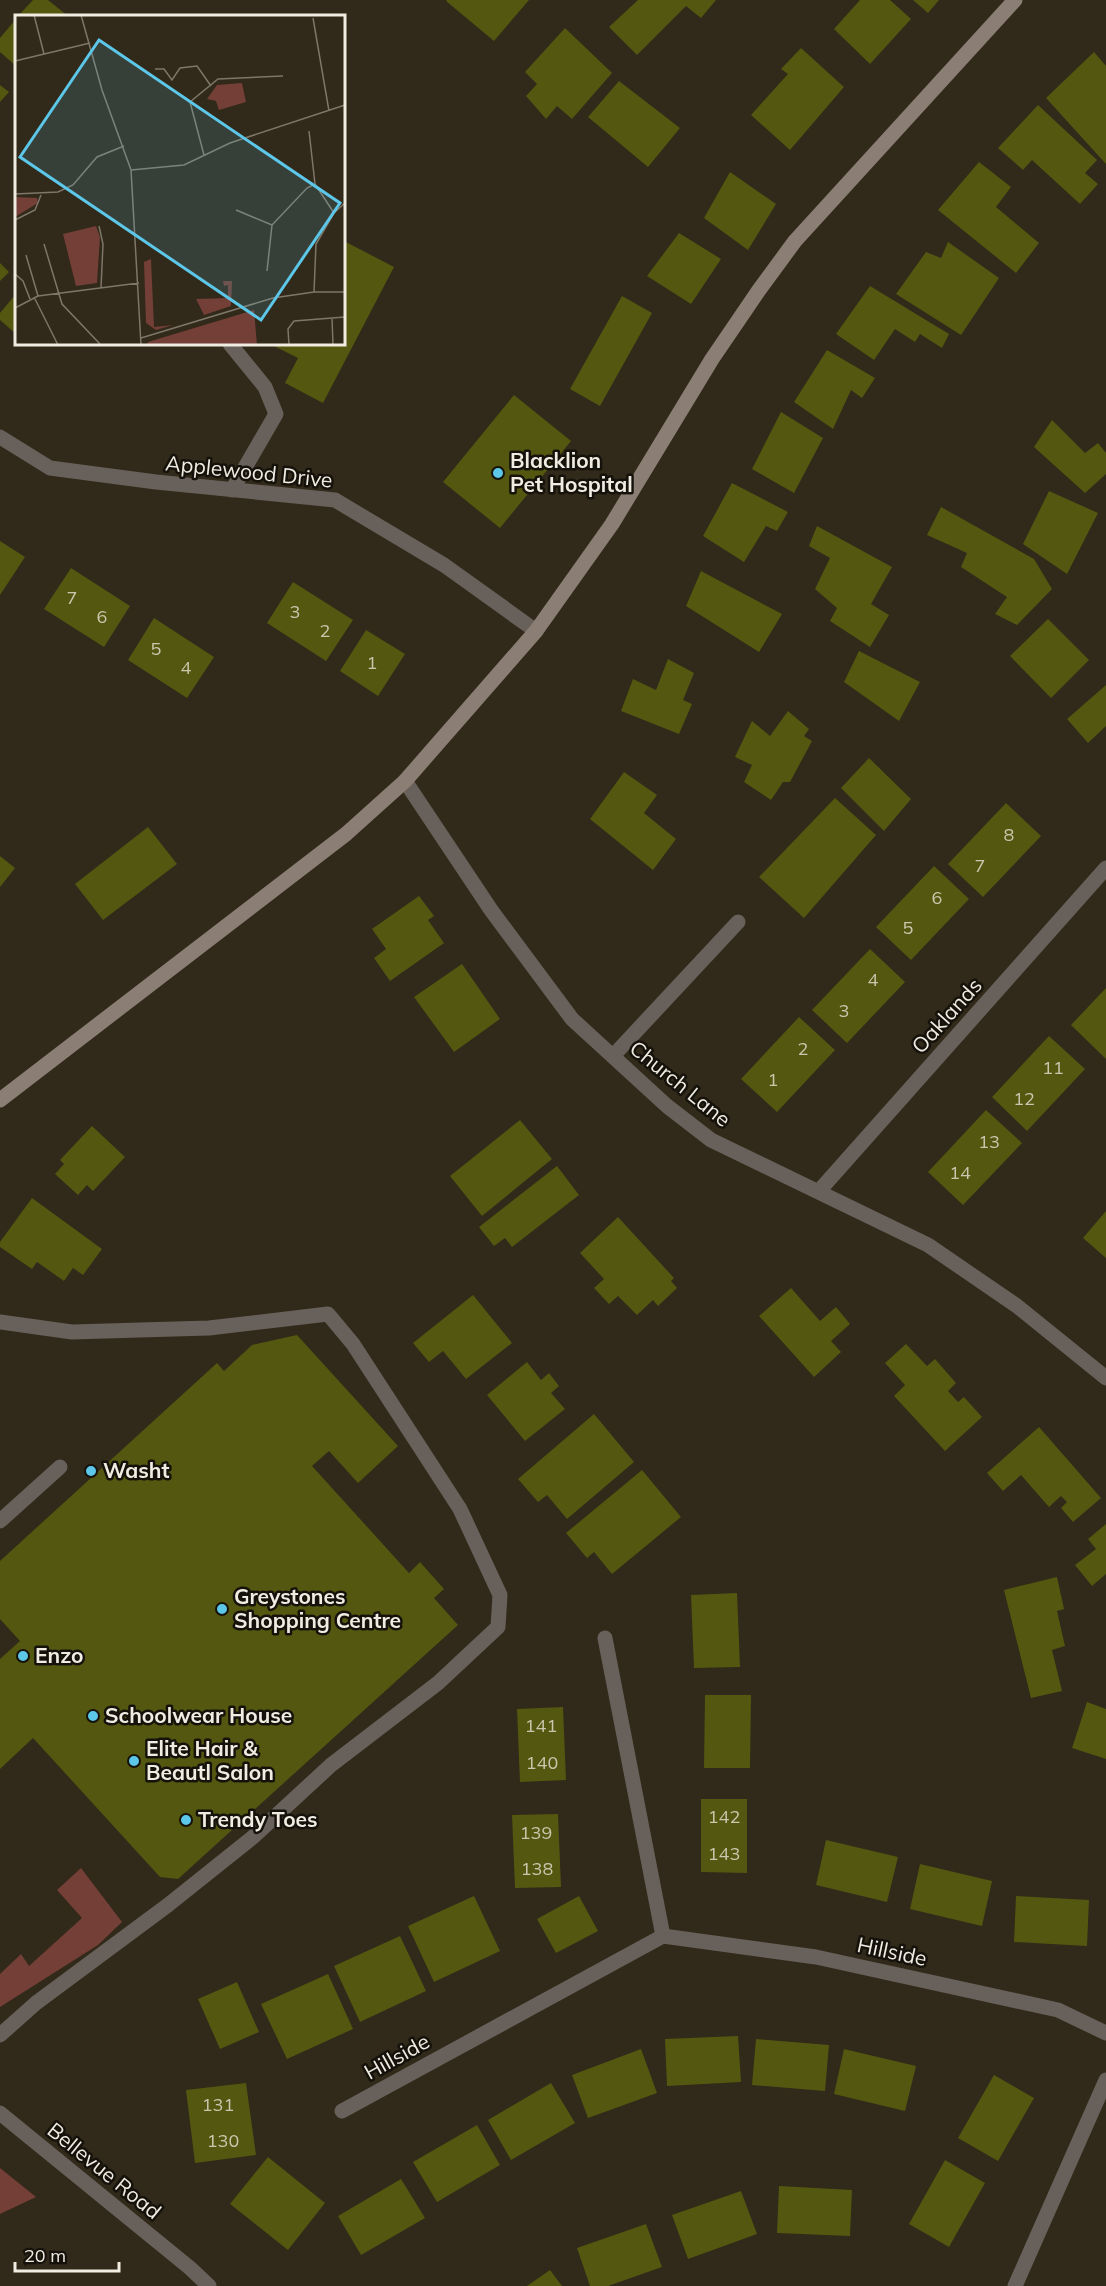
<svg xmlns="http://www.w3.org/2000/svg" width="1106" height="2286" font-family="Mulish,sans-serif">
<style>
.green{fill:#733f36}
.building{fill:#545710}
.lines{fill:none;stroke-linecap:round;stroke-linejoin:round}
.lane{stroke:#68605a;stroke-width:15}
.street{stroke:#68605a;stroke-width:15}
.secondary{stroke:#8b7e75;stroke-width:15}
.poi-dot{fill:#5cc7e8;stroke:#15120b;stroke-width:2}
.labels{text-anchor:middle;stroke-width:5;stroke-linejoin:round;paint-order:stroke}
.number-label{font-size:18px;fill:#cac7ae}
.poi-label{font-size:21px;font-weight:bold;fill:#f1ece2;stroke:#15120b;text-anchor:start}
.street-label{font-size:21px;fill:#f1ece2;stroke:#15120b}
.inset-road{fill:none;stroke:#7e7769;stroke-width:1.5}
.view{fill:#5cc7e8;fill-opacity:0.15;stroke:#5cc7e8;stroke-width:3}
.inset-edge{fill:none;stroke:#f1ece2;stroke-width:3}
</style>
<rect width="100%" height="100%" fill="#312919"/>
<path class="green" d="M81,1868L122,1922L98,1945L0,2007V1974L21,1954L29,1966L82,1918L57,1890Z
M0,2168L36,2197L0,2214Z"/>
<path class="building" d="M33,0H48L68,16H18Z
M447,0H529L494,41L446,1Z
M638,0H716L701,18L686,6L637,55L609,27Z
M860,0H890L911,19L870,64L834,29Z
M913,0H939L928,13Z
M16,19V66L0,52V38Z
M565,28L612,73L572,119L557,106L546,119L526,96L537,84L525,72Z
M801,48L844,87L790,150L751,115L788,74L781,69Z
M1094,52L1106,66V164L1046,98Z
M619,81L680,128L648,167L588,117Z
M0,85L9,92L0,102Z
M1038,105L1097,160L1085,173L1098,184L1080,204L1032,160L1023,170L998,148Z
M979,162L1011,187L996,207L1039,243L1016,273L938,210Z
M730,172L776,204L748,250L704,218Z
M679,233L721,259L691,304L647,276Z
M344,241L394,267L323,403L285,383L298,358L270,344H344Z
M948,242L999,278L961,335L896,294L926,252L941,258Z
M0,263L9,272L0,281Z
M870,286L949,334L942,348L920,334L915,342L895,329L874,360L836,334Z
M16,294V334L0,320V313Z
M622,296L652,313L600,406L570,389Z
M827,350L875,378L862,398L851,390L833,429L794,402Z
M514,395L571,441L500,528L443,482Z
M781,412L823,438L794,493L752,469Z
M1052,420L1085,453L1098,443L1106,453V474L1085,493L1034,447Z
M732,483L788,512L777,531L766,526L744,562L703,536Z
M1049,491L1098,513L1067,574L1023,544Z
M941,507L1034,559L1052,589L1017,625L995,614L1007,597L961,567L967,553L927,535Z
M817,526L892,567L871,604L889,615L870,647L830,621L837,608L815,589L830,558L809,546Z
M0,541L25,557L0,595Z
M71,568L130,606L104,647L44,609Z
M701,571L782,614L759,652L686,606Z
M293,582L353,620L326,661L267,623Z
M154,618L214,657L187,698L128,660Z
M1048,619L1089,660L1051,698L1010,656Z
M366,630L405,654L378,696L340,671Z
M859,651L920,682L899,721L844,682Z
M668,659L694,673L683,700L692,704L679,734L621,711L633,679L656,690Z
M1106,685V726L1088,743L1067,719Z
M788,711L809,729L804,736L812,741L790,782H783L771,800L744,782L752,765L735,757L752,721L770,736Z
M869,758L911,799L884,831L841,788Z
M624,772L657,795L644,813L676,839L653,870L590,819Z
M835,798L876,835L804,918L759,877Z
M1006,803L1041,836L983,897L948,864Z
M148,827L177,864L103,920L75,884Z
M0,856L15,868L0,887Z
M934,866L969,899L911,960L876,927Z
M419,896L434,916L428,920L444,943L390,981L374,958L386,949L372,929Z
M870,949L905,982L847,1043L812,1010Z
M462,964L500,1019L454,1052L414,997Z
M1106,988V1059L1071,1025Z
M799,1017L835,1050L777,1112L741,1079Z
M1049,1036L1085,1069L1027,1131L992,1097Z
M986,1110L1022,1143L963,1205L928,1172Z
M520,1120L552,1159L482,1216L450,1176Z
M92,1126L125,1157L93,1191L87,1185L78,1195L55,1174L64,1164L60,1160Z
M557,1166L579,1195L512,1247L505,1238L494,1246L479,1227Z
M32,1198L102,1249L83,1275L73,1268L64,1281L37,1262L32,1269L0,1247V1242Z
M1106,1211V1258L1083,1238Z
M618,1217L674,1278L671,1281L677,1288L658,1306L653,1300L637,1315L618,1296L609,1304L594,1288L604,1279L580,1253Z
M791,1288L820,1321L836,1307L850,1324L831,1341L841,1352L814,1377L759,1316Z
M473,1295L512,1343L466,1379L443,1351L429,1362L413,1343Z
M297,1335L398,1446L358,1483L329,1451L312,1466L409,1573L420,1562L444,1589L434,1598L458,1625L178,1879L160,1877L33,1738L0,1769V1659L20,1641L0,1619V1561L217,1363L224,1371L252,1345Z
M906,1344L927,1366L935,1359L956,1383L948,1391L958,1402L964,1397L982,1417L945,1451L894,1396L905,1385L885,1363Z
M527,1362L541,1380L549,1373L559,1386L551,1393L565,1409L525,1441L487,1395Z
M594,1414L634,1462L567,1519L547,1495L538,1502L518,1479Z
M1039,1427L1101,1498L1073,1522L1061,1508L1067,1502L1061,1496L1049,1507L1021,1475L1003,1491L987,1473Z
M642,1470L681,1517L612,1574L594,1552L587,1558L566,1533Z
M1106,1524V1574L1092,1586L1075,1565L1096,1549L1088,1539Z
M1057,1577L1064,1609L1057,1611L1065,1646L1052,1650L1062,1691L1031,1698L1004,1590Z
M737,1593L740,1667L694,1668L691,1595Z
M705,1695H751L750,1768H704Z
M1087,1702L1106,1709V1759L1072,1748Z
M563,1707L566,1780L520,1782L517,1709Z
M701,1799H747V1873L701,1872Z
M558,1814L561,1887L515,1888L512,1815Z
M826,1840L898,1857L887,1902L816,1885Z
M920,1864L992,1881L982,1926L910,1909Z
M474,1896L500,1951L434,1982L408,1926Z
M579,1896L598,1931L556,1953L537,1919Z
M1016,1896L1089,1900L1087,1946L1014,1942Z
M400,1936L426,1991L360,2022L334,1966Z
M328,1974L353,2029L287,2059L261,2004Z
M237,1982L259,2032L220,2049L198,1999Z
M738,2036L741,2082L667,2086L665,2039Z
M756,2039L829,2045L825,2091L752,2085Z
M641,2049L657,2093L588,2118L572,2075Z
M844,2049L916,2066L905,2111L834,2094Z
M994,2075L1034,2098L998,2161L958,2138Z
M246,2083L256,2155L195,2163L186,2090Z
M551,2083L575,2123L511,2160L488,2120Z
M477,2125L500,2165L437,2202L413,2162Z
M268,2157L325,2203L288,2250L230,2204Z
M945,2160L985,2183L949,2247L909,2224Z
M401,2179L425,2218L361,2255L338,2216Z
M779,2186L852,2190L850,2236L777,2233Z
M741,2191L757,2234L688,2259L672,2215Z
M646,2224L662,2267L608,2286H590L577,2248Z
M550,2270L562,2286H527Z"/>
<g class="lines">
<path class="lane" d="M230,344L265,387L276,414L232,490
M613,1056L738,922
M0,1322L72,1332L209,1328L328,1314L353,1344L460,1509L500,1595L498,1627L438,1683L331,1765L253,1837L168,1905L36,2003L0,2035
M0,1521L60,1467"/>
<path class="street" d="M0,437L50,468L156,482L335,500L444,565L536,631
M405,781L491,910L572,1019L667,1106L711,1140L928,1245L1017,1306L1106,1378
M819,1191L1106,868
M605,1638L663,1936
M342,2111L663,1936L816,1957L1058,2010L1106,2033
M0,2113L190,2268L209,2286
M1015,2286L1106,2080"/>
<path class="secondary" d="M0,1100L346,834L405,781L536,631L612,524L712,359L759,290L795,241L1015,0"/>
</g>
<g class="poi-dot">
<circle cx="498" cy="473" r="6"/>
<circle cx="91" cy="1471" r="6"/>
<circle cx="222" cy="1609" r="6"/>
<circle cx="23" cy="1656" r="6"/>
<circle cx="93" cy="1716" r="6"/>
<circle cx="134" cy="1761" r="6"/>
<circle cx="186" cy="1820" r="6"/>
</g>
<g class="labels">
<g class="number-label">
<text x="72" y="604">7</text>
<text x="295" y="618">3</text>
<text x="102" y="623">6</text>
<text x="325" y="637">2</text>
<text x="156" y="655">5</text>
<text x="372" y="669">1</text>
<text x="186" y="674">4</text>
<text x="1009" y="841">8</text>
<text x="980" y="872">7</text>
<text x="937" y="904">6</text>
<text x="908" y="934">5</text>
<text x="873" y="986">4</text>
<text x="844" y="1017">3</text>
<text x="803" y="1055">2</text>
<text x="1053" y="1074">11</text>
<text x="773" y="1086">1</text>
<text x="1024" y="1105">12</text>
<text x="989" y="1148">13</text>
<text x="960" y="1179">14</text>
<text x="541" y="1732">141</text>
<text x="542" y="1769">140</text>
<text x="724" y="1823">142</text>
<text x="536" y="1839">139</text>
<text x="724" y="1860">143</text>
<text x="537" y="1875">138</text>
<text x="218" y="2111">131</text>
<text x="223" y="2147">130</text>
</g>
<g class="poi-label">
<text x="510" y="468">Blacklion<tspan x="510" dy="24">Pet Hospital</tspan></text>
<text x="103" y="1478">Washt</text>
<text x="234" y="1604">Greystones<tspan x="234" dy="24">Shopping Centre</tspan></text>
<text x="35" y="1663">Enzo</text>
<text x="105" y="1723">Schoolwear House</text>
<text x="146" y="1756">Elite Hair &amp;<tspan x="146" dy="24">Beautl Salon</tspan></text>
<text x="198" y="1827">Trendy Toes</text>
</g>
<g class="street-label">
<text transform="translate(249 472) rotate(6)" y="7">Applewood Drive</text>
<text transform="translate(947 1016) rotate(-48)" y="7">Oaklands</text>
<text transform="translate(680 1084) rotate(39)" y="7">Church Lane</text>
<text transform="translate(892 1952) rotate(12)" y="7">Hillside</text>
<text transform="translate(397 2057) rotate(-29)" y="7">Hillside</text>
<text transform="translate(104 2171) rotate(39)" y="7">Bellevue Road</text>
</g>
</g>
<g transform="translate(15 15)">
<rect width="330" height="330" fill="#312919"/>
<path d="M227,68L231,87L204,95L201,86L192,84L202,70ZM0,182L22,183L23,188L0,202ZM81,211L85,222L82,268L61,271L48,219ZM136,244L139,312L158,310L141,315L131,308L129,247ZM208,266H217L216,291L189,300L181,284L213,283V270L209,271ZM239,295L242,330H132L133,327Z" fill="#733f36"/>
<path class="inset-road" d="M19,0L29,39M66,0L87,75L116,155L126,330M298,3L314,96M0,46L75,28M140,54H149L157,65L165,53L182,51L196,71M294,116L300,169M189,140L175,87L203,64L268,61M116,155L169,150L215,128L330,90M0,179L43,177L58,170L82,142L109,131M221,195L257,210M0,205L20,195L26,180M84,211L88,229L86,273M29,229L47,289L85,329M11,240L23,281M252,256L257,210L292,173L300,169L319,198M0,259L8,266L15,284M299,277L301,229L319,198L330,188M19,282L43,330M0,293L23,281L124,268M317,303L318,330M126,323L258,283L299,277H330M274,330L273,314L279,306L330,302"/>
<path class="view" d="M84,25L325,188L246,305L5,142Z"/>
<rect width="330" height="330" class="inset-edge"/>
</g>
<path d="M15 2262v9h104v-9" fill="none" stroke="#f1ece2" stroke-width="3"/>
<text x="24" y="2262" font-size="18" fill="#f1ece2" stroke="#15120b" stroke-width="4.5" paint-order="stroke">20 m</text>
</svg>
